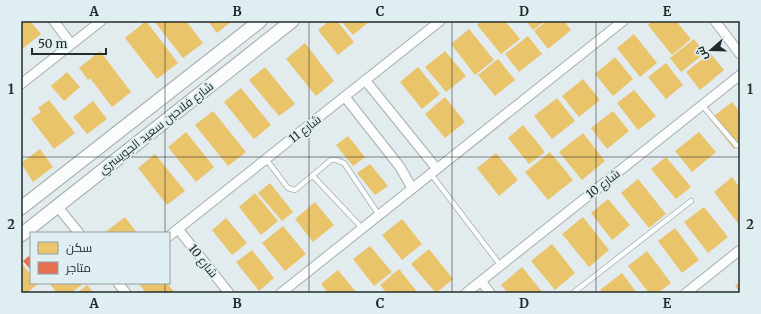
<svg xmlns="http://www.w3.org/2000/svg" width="761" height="314" font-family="Merriweather,Cairo,serif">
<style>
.homes{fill:#e9c46a}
.shops{fill:#e76f51}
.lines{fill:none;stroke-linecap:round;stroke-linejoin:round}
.lane-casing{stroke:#a7aeaf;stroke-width:6}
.street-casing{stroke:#a7aeaf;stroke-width:11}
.secondary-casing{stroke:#a7aeaf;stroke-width:15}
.lane{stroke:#fbfcfc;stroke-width:4.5}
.street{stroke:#fbfcfc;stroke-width:9}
.secondary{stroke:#fbfcfc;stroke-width:13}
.grid{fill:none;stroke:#252b2d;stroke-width:1;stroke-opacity:0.55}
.labels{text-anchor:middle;stroke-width:4;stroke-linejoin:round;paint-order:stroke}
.street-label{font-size:12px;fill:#252b2d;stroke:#deeef1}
.neatline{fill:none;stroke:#252b2d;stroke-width:1.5}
.grid-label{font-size:13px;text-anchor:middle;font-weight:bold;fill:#252b2d}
</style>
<rect width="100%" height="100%" fill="#e2ebed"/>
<path class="homes" d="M21,21H30L41,34L21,50Z
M146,21L178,63L157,79L125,38Z
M154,21H186L203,43L183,58Z
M208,21H232L217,33Z
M329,21H337L354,42L338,55L318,30Z
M341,21H370L353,35Z
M481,21H505L520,39L501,54L477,25Z
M526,21H545L533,30Z
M547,21H564L571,30L548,49L534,31Z
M652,21H676L691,39L672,55L648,25Z
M469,29L494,60L475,75L451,44Z
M634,34L657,63L640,77L617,48Z
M528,36L542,54L519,72L505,54Z
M694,39L705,53L681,72L670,58Z
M305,43L334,81L316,96L286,59Z
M100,51L131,92L112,107L90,78L88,80L79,68Z
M445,51L466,76L446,92L425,67Z
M710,53L724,70L700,90L686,72Z
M615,57L633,79L613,96L595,74Z
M498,59L515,80L495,96L478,75Z
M666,63L683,85L666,99L648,77Z
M265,67L295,104L279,116L249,80Z
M418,67L440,94L422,109L400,82Z
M67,72L80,87L64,101L51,86Z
M583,79L600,100L579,117L562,96Z
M241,88L271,125L254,139L224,102Z
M634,90L656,116L638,130L617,103Z
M445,97L465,122L445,138L425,114Z
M557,98L575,121L552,139L534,116Z
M49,100L75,133L54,149L31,119L41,112L38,108Z
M93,101L107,119L87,134L73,117Z
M732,102L740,112V144L734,149L710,119Z
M213,111L246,152L228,166L195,125Z
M613,111L629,131L607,149L591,128Z
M523,125L545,152L529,164L508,138Z
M186,132L214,167L196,182L168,147Z
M699,132L716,152L692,172L675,151Z
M583,133L605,161L582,180L559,152Z
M348,136L365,157L353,166L336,145Z
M40,149L53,167L33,182L21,163Z
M550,152L573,180L548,200L525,172Z
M496,153L518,180L499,196L477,168Z
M155,154L185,191L167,205L138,168Z
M666,157L691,187L676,199L651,169Z
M370,164L388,186L375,195L357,173Z
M732,177L740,188V226L714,192Z
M638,179L666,214L649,228L621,193Z
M270,183L293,212L282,221L258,193Z
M255,193L278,221L261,235L239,207Z
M608,199L630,225L612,240L591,213Z
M315,202L334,225L313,242L295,219Z
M704,207L728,237L708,253L684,222Z
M125,217L137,233H104Z
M583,217L609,250L589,267L562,234Z
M226,218L247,243L232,255L212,230Z
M402,219L422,244L402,260L382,235Z
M283,226L306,254L285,271L262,243Z
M675,228L699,260L682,273L658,241Z
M552,244L575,273L555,290L531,261Z
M370,246L392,272L374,286L353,259Z
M429,249L453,279L436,293L411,264Z
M252,250L274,278L259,291L236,262Z
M647,251L671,283L658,293H649L628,266Z
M21,262L31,275V283H39L27,293H21Z
M522,267L543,293H508L501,285Z
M399,269L418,293H387L380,285Z
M338,270L357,293H328L321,284Z
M622,273L637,293H603L600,290Z
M740,282V292L735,286Z
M49,283H84L71,293H57Z
M138,283H167L175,293H146Z
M87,285L94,293H77Z"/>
<path class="shops" d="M29,256L31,258V270L23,261Z"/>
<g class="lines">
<g class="lane-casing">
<path id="lane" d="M702,105L736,145L740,146
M266,159L288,188L295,190L331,160H336L344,163L379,215
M431,174L501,266
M313,176L362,228
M573,293L691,201"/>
</g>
<g class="street-casing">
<path id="street" d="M54,21L71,44
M715,21L740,54
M365,80L437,169
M21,84L101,21
M345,97L400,167L412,188
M57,206L79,233
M178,229L229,293
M169,236L440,21
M481,281L490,293
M118,283L126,293
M281,293L623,21
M466,293L740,75
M686,293L740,250"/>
</g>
<g class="secondary-casing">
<path id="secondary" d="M21,208L260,21
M21,235L292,21"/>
</g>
<use href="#lane" class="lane"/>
<use href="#street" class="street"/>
<use href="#secondary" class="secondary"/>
</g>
<path class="grid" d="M165,21V233M309,21V293M452,21V293M596,21V293M21,157H740M165,283V293"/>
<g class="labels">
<g class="street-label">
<text transform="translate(156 128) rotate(-38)" y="4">شارع فلاحبن سعيد الجويسري</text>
<text transform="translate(305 129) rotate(-38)" y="4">شارع 11</text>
<text transform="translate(603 184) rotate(-38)" y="4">شارع 10</text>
<text transform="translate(203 261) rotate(51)" y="4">شارع 10</text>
</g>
</g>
<rect width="761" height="314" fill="none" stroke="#deeef1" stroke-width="44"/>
<rect x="30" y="232" width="140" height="52" fill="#deeef1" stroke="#94a0a3"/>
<rect x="38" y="242" width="20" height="12" fill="#e9c46a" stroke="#94a0a3"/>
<text x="66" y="252" font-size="12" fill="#252b2d">سكن</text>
<rect x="38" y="262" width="20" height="12" fill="#e76f51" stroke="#94a0a3"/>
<text x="66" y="272" font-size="12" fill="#252b2d">متاجر</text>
<g transform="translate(711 50) rotate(250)" stroke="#deeef1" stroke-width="3" paint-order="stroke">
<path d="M0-3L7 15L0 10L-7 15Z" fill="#252b2d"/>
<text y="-6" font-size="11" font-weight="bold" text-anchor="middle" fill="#252b2d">ش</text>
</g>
<path d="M32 48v6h74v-6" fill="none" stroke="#252b2d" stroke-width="2"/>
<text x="38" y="48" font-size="12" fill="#252b2d" stroke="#deeef1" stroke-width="3" paint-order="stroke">50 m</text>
<rect x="22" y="22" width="717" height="270" class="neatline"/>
<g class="grid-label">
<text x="94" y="16">A</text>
<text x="237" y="16">B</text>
<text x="380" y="16">C</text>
<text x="524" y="16">D</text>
<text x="667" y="16">E</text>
<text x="11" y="94">1</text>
<text x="750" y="94">1</text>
<text x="11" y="229">2</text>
<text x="750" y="229">2</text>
<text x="94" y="308">A</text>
<text x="237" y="308">B</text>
<text x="380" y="308">C</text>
<text x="524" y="308">D</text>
<text x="667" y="308">E</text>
</g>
</svg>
